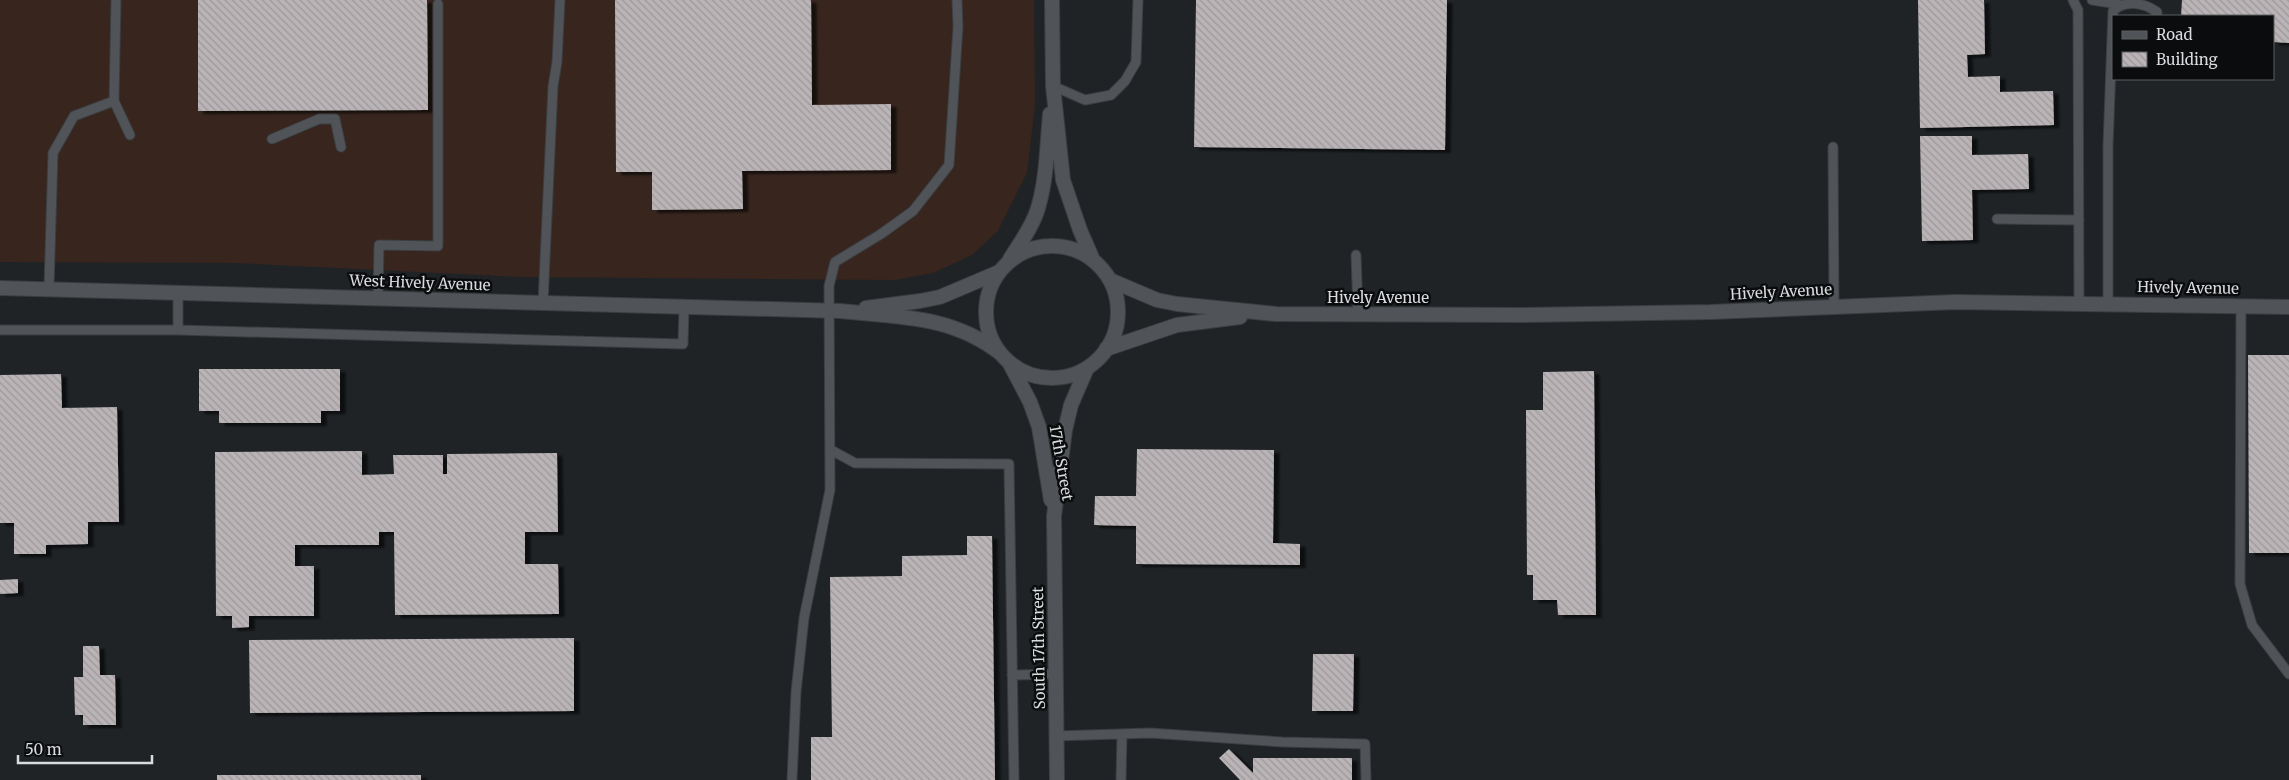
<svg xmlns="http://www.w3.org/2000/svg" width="2289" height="780" font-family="Merriweather,serif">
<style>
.industrial{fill:#37251e}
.building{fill:url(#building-back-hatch);filter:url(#shadow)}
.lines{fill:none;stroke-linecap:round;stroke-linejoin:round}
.service-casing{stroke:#3b3e41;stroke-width:11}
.tertiary-casing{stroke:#3b3e41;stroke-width:16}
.service{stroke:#505458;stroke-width:9}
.tertiary{stroke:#505458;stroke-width:14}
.labels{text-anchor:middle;stroke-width:5;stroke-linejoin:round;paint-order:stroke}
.street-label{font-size:15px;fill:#d9dbde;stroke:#0b0c0e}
</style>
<defs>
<pattern id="building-back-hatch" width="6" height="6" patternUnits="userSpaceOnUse" patternTransform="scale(1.25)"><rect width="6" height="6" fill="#bab4b7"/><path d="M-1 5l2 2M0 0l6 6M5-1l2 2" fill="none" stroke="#9c989a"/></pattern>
<filter id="shadow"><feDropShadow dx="5.5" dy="3" stdDeviation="1" flood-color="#0009"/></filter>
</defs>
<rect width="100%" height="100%" fill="#1f2326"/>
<path class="industrial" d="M0,0H1034L1035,105L1027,173L998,231L972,255L933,273L895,280L518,277L236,263L0,262Z"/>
<path class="building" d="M198,0H427L428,110L198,111Z
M615,0H811L812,105L891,104V170L742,171L743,209L652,210V172H616Z
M1196,0H1447L1445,150L1194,147Z
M1918,0H1984L1985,54L1967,55L1968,77L2000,76V92L2053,91L2054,125L1920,128Z
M2182,0H2289V43L2273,42V16H2181Z
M1920,136H1972V155L2028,154L2029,189L1972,190L1973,240L1922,241Z
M2248,355H2289V553H2249Z
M199,369H340V411H321V423H219V411H199Z
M1594,371L1596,615H1558L1557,600H1533V575H1527L1526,410H1543V372Z
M61,374L62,408L117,407L119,522H88V544L46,545V554H14V523H0V375Z
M1137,449L1274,450L1273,543L1300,544V565L1136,564V526L1094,525L1095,496H1136Z
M362,451V475L394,474L393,455H443V474H447V454L557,453L558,532H525V564H558L559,614L395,615L394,532H379V545H295V566H314V616H249V627L232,628V616H216L215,452Z
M967,536H992L995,780H811V737H832L830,577L902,576V556L967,555Z
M18,579V593L0,594V580Z
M574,638V711L250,713L249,640Z
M83,646H99L100,675H115L116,725H83V715H75L74,677H83Z
M1313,654H1354L1353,711H1312Z
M1229,749L1253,773V758H1352V780H1240L1219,758Z
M217,775H421V780H217Z"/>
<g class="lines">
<g class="service-casing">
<path id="service" d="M2073,0L2078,10L2079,302
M2092,0L2118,4
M1053,86L1085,100L1111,95L1125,81L1136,62L1138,0
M114,101L130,135
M272,139L319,119H335L341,147
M1833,147L1834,306
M1997,219L2079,220
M1356,255L1358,314
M49,288L53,153L74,116L114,101L116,0
M378,298L379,245L438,246V4
M543,303L553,86L557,62L560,0
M2108,303V146L2113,11C2125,0 2143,2 2157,12V16
M2241,306L2240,584L2252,625L2289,674
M0,330H178V292
M178,330L683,344L684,307
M831,450L855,463L1009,464L1014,780
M1012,675L1055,674
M1056,736L1150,733L1282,742L1365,744L1366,780
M792,780L796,692L804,618L830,490L829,286L835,262L881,234L913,211L949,165L958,27L957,0
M1121,780L1122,734"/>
</g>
<g class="tertiary-casing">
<path id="tertiary" d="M1052,0L1053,86L1063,180L1080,230L1093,260
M986 312a66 66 0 1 1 132 0a66 66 0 1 1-132 0Z
M1010,259C1020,243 1033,226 1038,208C1047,178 1047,145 1050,114
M1110,280L1157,300L1177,304L1276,314L1521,315L1711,312L1956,302L2289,307
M0,288L840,311C898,317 951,315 1000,353
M866,308L920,301L940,297L999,272
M1106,349L1177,325L1240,317
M1009,362L1030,402L1039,427L1051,500
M1057,780L1054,516L1065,430L1071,405L1087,368"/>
</g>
<use href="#service" class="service"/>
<use href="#tertiary" class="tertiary"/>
</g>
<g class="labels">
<g class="street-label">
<text transform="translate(420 283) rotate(2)" y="5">West Hively Avenue</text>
<text transform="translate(2188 288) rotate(1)" y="5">Hively Avenue</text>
<text transform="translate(1781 292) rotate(-3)" y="5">Hively Avenue</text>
<text x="1378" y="303">Hively Avenue</text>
<text transform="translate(1061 463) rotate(80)" y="5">17th Street</text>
<text transform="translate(1039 648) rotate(-91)" y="5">South 17th Street</text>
</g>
</g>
<rect x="2112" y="15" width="162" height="65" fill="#0b0c0e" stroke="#5d5f61"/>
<rect x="2122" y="31" width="25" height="8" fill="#505458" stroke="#5d5f61"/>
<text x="2156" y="40" font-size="15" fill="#d9dbde">Road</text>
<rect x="2122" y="52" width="25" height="15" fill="url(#building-back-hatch)" stroke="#5d5f61"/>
<text x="2156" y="65" font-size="15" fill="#d9dbde">Building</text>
<path d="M18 755v8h134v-8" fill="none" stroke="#d9dbde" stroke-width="2.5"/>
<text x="25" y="755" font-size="15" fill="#d9dbde" stroke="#0b0c0e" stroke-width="4" paint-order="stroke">50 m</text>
</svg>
